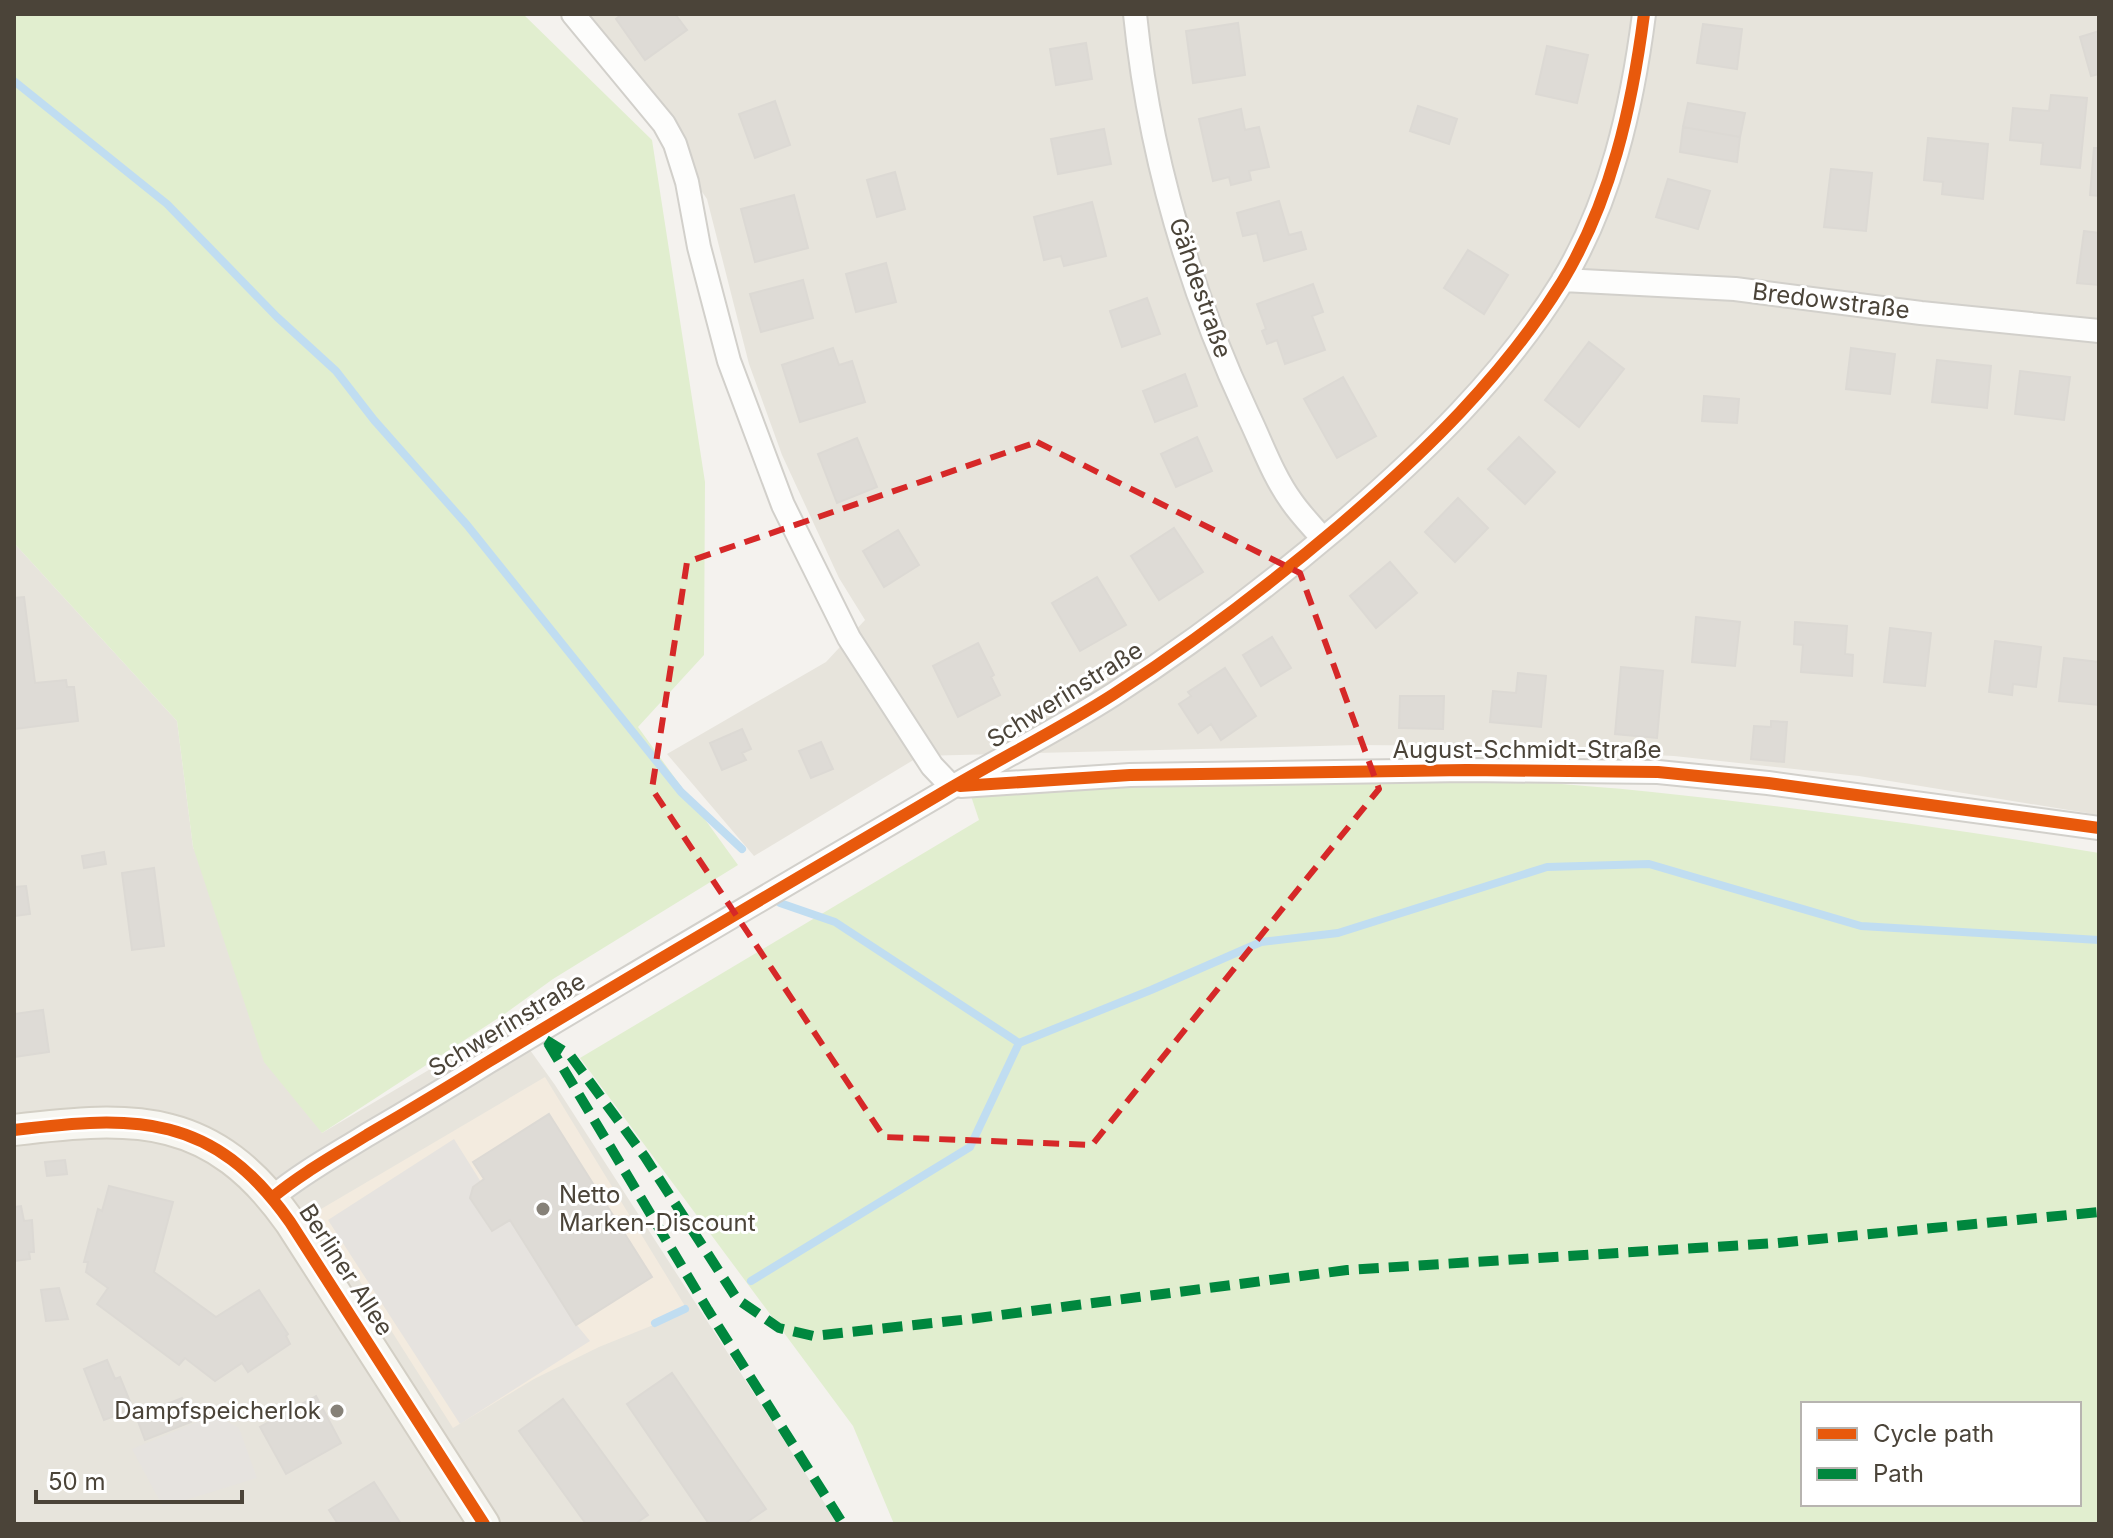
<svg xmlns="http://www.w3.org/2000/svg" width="2113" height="1538" font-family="Inter,sans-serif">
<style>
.residential{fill:#e7e4dc}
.commercial{fill:#f3ebdf}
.green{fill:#e1eecf;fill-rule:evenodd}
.parking{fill:#e6e3df}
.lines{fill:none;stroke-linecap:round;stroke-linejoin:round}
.stream{stroke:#c0ddf1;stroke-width:8}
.building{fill:#dedbd6;stroke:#dcd9d4;stroke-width:2}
.street-casing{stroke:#d2d0cb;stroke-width:26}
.secondary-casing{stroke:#d3cfc5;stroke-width:34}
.street{stroke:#fdfdfc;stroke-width:22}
.secondary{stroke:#f7f6f1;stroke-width:30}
.quiet{stroke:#00873e;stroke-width:10;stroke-dasharray:20 10;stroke-linecap:butt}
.cycleway-casing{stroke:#fff;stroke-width:17}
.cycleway{stroke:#e8590c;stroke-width:12}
.marked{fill:none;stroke:#d62828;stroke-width:6;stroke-dasharray:16 10;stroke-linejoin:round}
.poi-dot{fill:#868178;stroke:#fff;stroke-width:3}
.labels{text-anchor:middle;stroke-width:6;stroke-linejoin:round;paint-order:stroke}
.street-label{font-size:24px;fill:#4b4439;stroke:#fff}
.poi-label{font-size:24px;fill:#4b4439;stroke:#fff;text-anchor:start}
</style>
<rect width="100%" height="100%" fill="#f4f2ee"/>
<path class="residential" d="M563,14H2099V815L1859,776L1674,756L1470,746L1359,745L920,756L754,856L667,754L826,662L865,620L839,578L782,455L749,364L707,199L667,141Z
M14,543L177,721L193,847L322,1133L510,1022L555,1085L838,1524H14Z"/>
<path class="commercial" d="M545,1077L688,1311L599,1347L534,1379L453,1428L316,1212Z"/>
<path class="green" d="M14,14H523L652,140L705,482L704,655L638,727L738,865L553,979L506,1013L322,1133L264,1062L193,847L177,721L14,543Z
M1513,779C1559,785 1606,787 1652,792C1802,808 1951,828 2099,853V1524H894L853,1426L580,1058L979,820L969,790L1007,793L1123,788ZM1803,1404H2079V1504H1803Z"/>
<path class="parking" d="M454,1139L481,1182L473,1187L470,1198L491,1231L510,1220L576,1324L590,1341L460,1424L328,1220Z
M214,1415L239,1428L257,1478L163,1507L132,1449Z"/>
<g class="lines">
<path class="stream" d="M14,81L167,204L277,317L336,371L374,420L467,525L681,792L742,849
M780,903L835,922L1019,1043
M751,1281L970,1147L1019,1043L1151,990L1261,942L1338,933L1547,867L1649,864L1861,926L2099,940
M655,1323L685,1309"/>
</g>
<path class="building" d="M622,14H675L687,30L645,60L616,19Z
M1238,23L1245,75L1193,83L1186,31Z
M1703,24L1742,29L1737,69L1697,63Z
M2099,31V74L2091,76L2080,37Z
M1086,43L1092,79L1056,85L1050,49Z
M1547,46L1588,55L1577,103L1536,94Z
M2051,95L2087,98L2080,168L2041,164L2043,143L2010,140L2013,108L2049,111Z
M775,101L790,145L755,158L739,114Z
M1688,103L1745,113L1740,137L1683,127Z
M1418,106L1457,119L1449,144L1410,131Z
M1241,109L1245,130L1259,127L1269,167L1249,171L1251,180L1231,185L1229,177L1213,181L1199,119Z
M1683,127L1740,137L1737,162L1680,152Z
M1104,129L1111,164L1058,174L1051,139Z
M1928,138L1988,144L1983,199L1942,194L1943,182L1924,180Z
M2094,148H2099V196L2090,195Z
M1831,169L1872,173L1866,231L1824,227Z
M895,172L905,209L877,217L867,180Z
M1668,179L1710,191L1698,229L1656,217Z
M794,195L808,248L755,262L741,209Z
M1279,201L1289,235L1301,232L1306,249L1264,261L1257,233L1243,236L1237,213Z
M1092,202L1106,256L1064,266L1061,256L1044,260L1034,217Z
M2084,231L2099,233V285L2077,283Z
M1468,250L1508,275L1484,314L1444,288Z
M886,263L896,302L856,312L846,274Z
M803,280L813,318L761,332L750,294Z
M1313,284L1323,312L1312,316L1325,350L1285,364L1277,340L1267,344L1262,331L1266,329L1257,304Z
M1147,298L1160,334L1122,347L1110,311Z
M1589,342L1624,369L1579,427L1545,400Z
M833,348L839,365L852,361L865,402L800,422L782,365Z
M1851,348L1895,354L1890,394L1846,389Z
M1937,360L1991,366L1987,408L1932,402Z
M2020,371L2070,377L2064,420L2015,414Z
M1185,374L1197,406L1155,422L1143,391Z
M1343,377L1376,436L1337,458L1304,399Z
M1704,396L1739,399L1737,423L1702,421Z
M1197,437L1212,471L1176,487L1161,454Z
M1519,437L1555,472L1525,504L1488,469Z
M857,438L877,487L837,503L818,454Z
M1458,498L1488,528L1455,562L1425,532Z
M1174,528L1203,572L1159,600L1131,556Z
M898,530L919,565L884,587L863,551Z
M1390,562L1417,593L1376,628L1350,596Z
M1097,577L1126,625L1080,651L1052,603Z
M24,597L35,683L66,680L67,687H74L78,721L14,729V598Z
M1696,617L1740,622L1735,666L1692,662Z
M1795,622L1847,626L1845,654L1853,655L1852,676L1801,672L1803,645L1794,644Z
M1890,628L1931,633L1925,686L1884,682Z
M1272,637L1291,668L1261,686L1243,655Z
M1995,641L2041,647L2036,687L2013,684L2012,695L1989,692Z
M978,643L994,675L991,677L1000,695L958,717L933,666Z
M2064,658L2099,662V705L2059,701Z
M1621,667L1663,671L1657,738L1615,734Z
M1225,668L1256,716L1221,740L1211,724L1198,733L1179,704L1191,696L1188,692Z
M1518,673L1546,676L1541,727L1490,722L1493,691L1516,693Z
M1400,696H1444L1443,729L1399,728Z
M1771,721L1787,722L1784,762L1751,759L1754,726L1771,727Z
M742,729L751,749L742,753L746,760L722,770L710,743Z
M821,742L833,769L811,778L799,751Z
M104,852L106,864L84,868L82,856Z
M154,868L164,946L132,950L122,873Z
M26,886L30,914L14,916V887Z
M43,1010L49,1052L14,1057V1014Z
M549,1114L652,1277L576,1325L510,1220L492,1231L470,1198L473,1187L484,1179L473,1162Z
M65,1160L67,1174L47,1176L45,1162Z
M109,1186L173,1202L154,1272L216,1317L259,1290L288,1334L286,1336L290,1344L248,1372L242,1363L215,1381L185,1358L179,1365L97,1304L108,1288L86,1272L88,1262H84L98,1209L102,1211Z
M21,1206L24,1221L32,1220L34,1252H29L30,1259L14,1261V1207Z
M59,1288L68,1319L46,1321L41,1290Z
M107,1360L115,1379L120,1377L133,1409L104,1420L84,1369Z
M672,1373L766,1509L744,1524H709L627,1404Z
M316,1396L341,1443L286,1474L260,1427Z
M182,1398L191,1422L145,1440L136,1416Z
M563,1399L648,1515L635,1524H586L519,1431Z
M374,1482L401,1524H338L329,1510Z"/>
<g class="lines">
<g class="street-casing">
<path id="street" d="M573,14L664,124L675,144L687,182L699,247L729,361L783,505L849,638L932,766L952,787
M1135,14C1149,153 1189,289 1248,415C1262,444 1273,476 1292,502C1301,515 1313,527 1323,539
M1563,280L1735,289L1921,313L2099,331
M961,786L1130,775L1466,770L1658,772L1768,783L2099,828
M273,1197C302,1173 335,1155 367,1135C408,1111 448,1087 488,1062C638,971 791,882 942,793C999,759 1058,730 1114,694C1193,643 1268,586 1340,525C1423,454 1504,376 1562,282C1611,201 1632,107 1644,14"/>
</g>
<g class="secondary-casing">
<path id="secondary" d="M14,1130C136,1115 213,1113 290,1222L484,1524"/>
</g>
<use href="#street" class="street"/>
<use href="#secondary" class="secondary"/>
<path class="quiet" d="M546,1040L570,1055L645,1157L737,1299L779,1328L813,1336L970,1319L1347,1270L1777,1243L2099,1212
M548,1043L708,1310L843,1524"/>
<g class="cycleway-casing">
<path id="cycleway" d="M960,786L1130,775L1466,770L1658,772L1768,783L2099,828
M14,1130C136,1115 213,1113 290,1222L484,1524
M273,1197C302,1173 335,1155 367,1135C408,1111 448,1087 488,1062C638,971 791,882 942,793C999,759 1058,730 1114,694C1193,643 1268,586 1340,525C1423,454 1504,376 1562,282C1611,201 1632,107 1644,14"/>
</g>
<use href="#cycleway" class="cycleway"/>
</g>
<path class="marked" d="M1037,442L1300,573L1379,789L1092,1145L884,1137L652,789L687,562Z"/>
<g class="poi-dot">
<circle cx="543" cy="1209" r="8"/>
<circle cx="337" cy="1411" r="8"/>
</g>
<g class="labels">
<g class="street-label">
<text transform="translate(1200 288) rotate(71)" y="8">Gähdestraße</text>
<text transform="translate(1831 301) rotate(7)" y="8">Bredowstraße</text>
<text transform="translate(1065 695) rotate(-32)" y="8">Schwerinstraße</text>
<text x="1527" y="758">August-Schmidt-Straße</text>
<text transform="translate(507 1025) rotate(-31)" y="8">Schwerinstraße</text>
<text transform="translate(346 1270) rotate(57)" y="8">Berliner Allee</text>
</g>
<g class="poi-label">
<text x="559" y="1203">Netto<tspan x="559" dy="28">Marken-Discount</tspan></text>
<text x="321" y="1419" text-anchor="end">Dampfspeicherlok</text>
</g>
</g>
<rect width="2113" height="1538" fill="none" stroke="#4b4439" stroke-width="32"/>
<rect x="1801" y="1402" width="280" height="104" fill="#ffffff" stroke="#b7b4b0" stroke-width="2"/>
<rect x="1817" y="1428" width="40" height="12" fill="#e8590c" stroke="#b7b4b0" stroke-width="2"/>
<text x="1873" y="1442" font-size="24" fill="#4b4439">Cycle path</text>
<rect x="1817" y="1468" width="40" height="12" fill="#00873e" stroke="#b7b4b0" stroke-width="2"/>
<text x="1873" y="1482" font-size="24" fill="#4b4439">Path</text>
<path d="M36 1490v12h206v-12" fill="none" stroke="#4b4439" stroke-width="4"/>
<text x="48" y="1490" font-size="24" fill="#4b4439" stroke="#ffffff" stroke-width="6" paint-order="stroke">50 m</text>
</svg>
